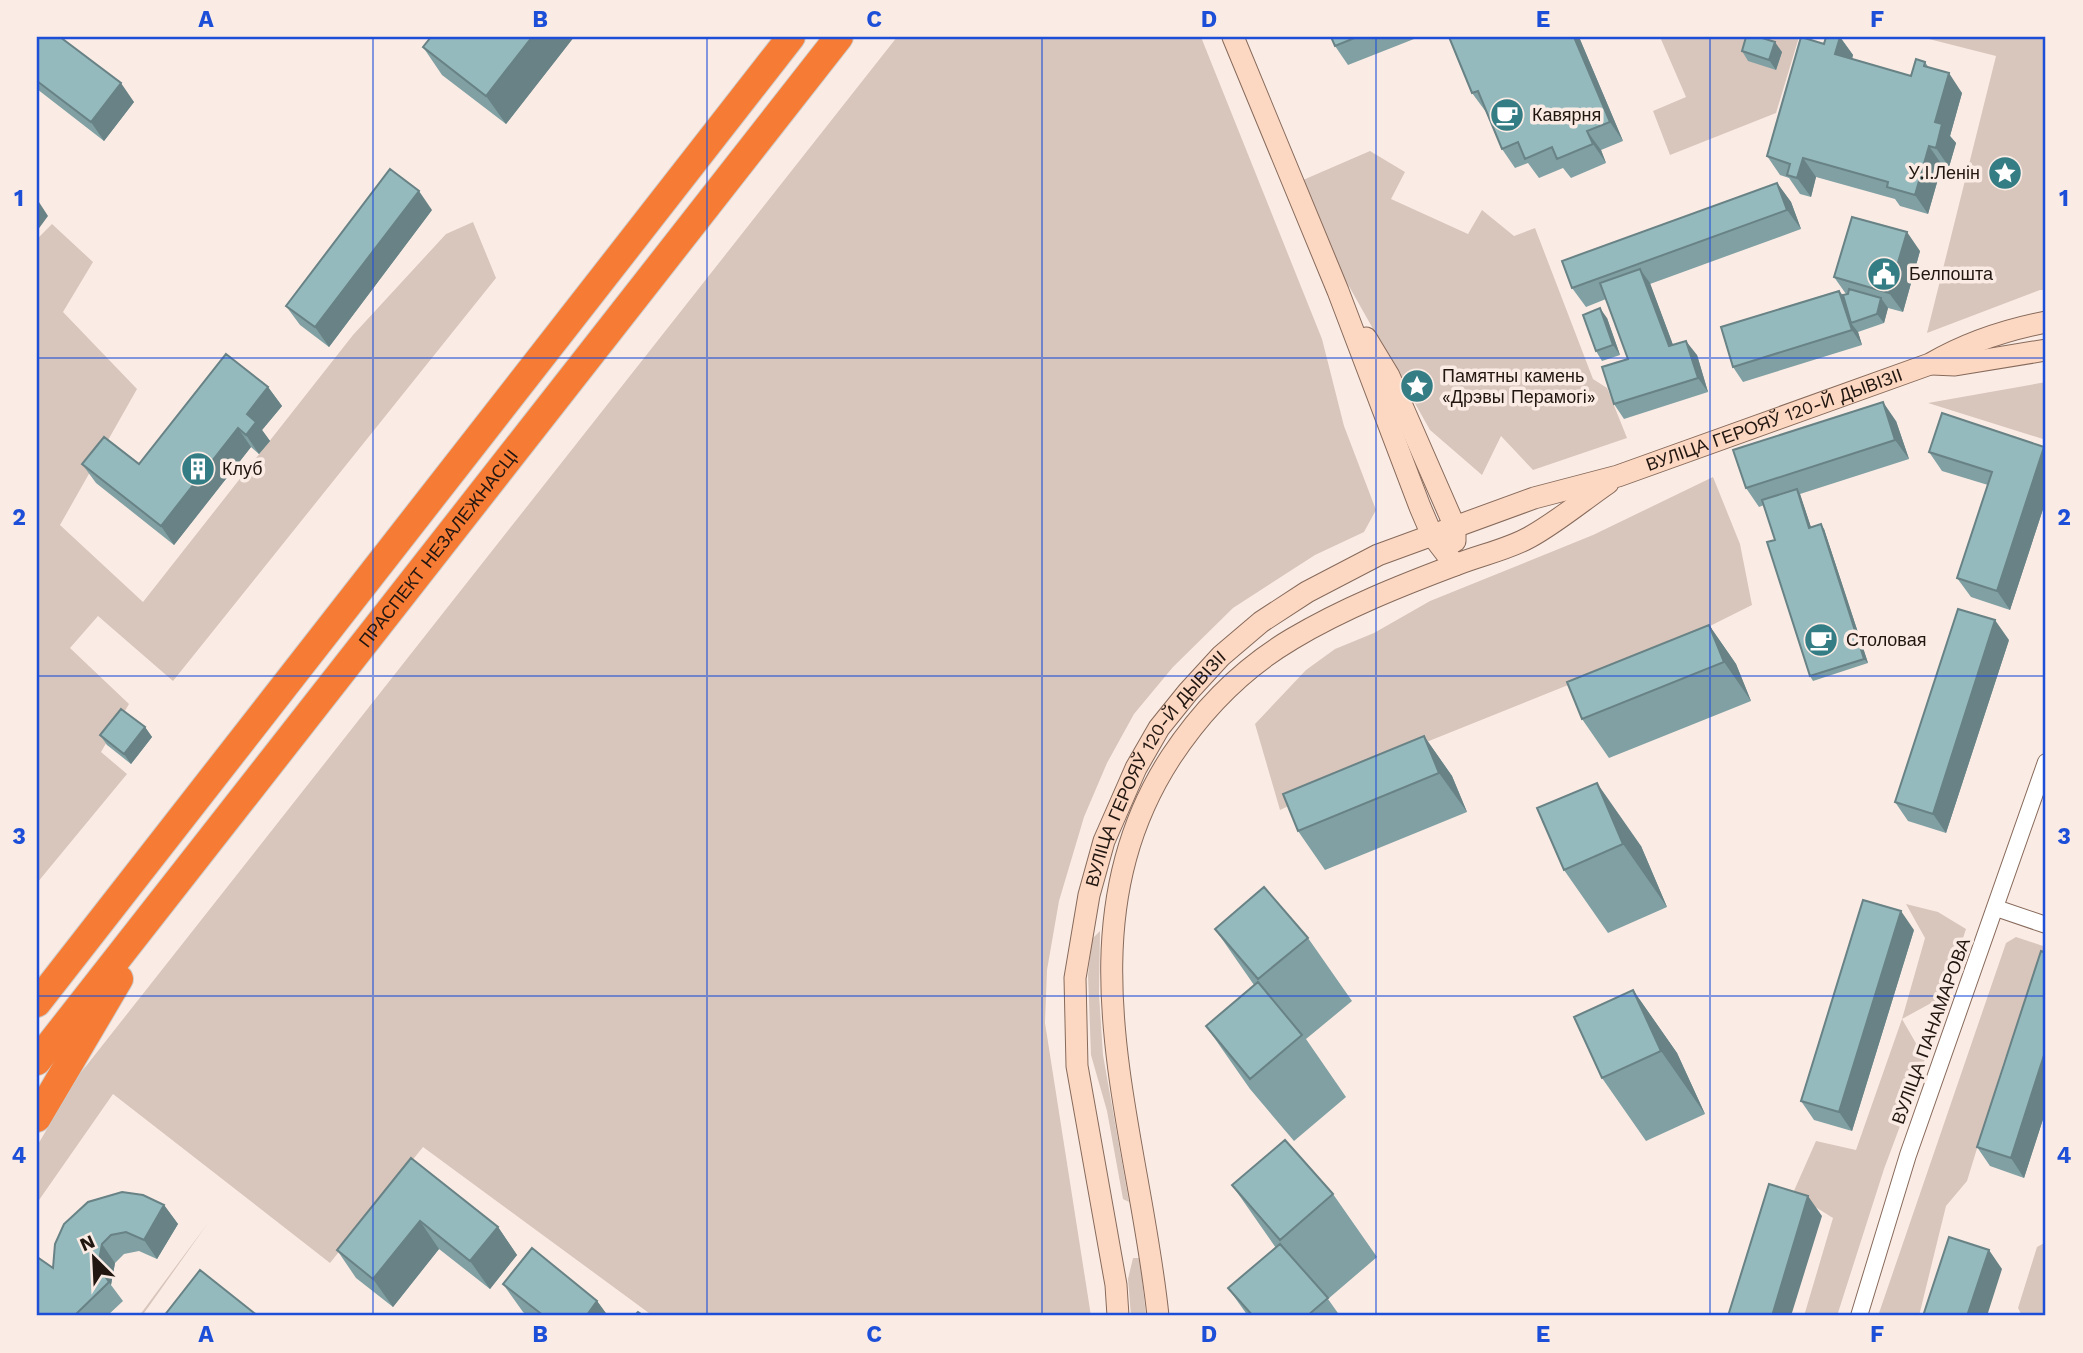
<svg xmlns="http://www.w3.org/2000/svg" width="2083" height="1353" font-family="'Work Sans',sans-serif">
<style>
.green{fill:#d8c5bb}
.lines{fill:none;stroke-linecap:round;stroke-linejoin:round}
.street-casing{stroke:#876a5b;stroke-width:18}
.secondary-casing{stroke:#876a5b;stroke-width:23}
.highway-casing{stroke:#ceccca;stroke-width:30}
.street{stroke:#fff;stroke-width:16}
.secondary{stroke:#fcd8c2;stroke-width:21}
.highway{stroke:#f67c35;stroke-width:28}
.wall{fill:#80a0a3}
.shaded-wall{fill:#688285}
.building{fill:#95babe;stroke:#688285;stroke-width:2}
.grid{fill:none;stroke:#1d4ed8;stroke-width:2;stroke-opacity:0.55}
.labels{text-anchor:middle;stroke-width:7;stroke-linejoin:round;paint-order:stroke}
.poi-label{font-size:18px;fill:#221610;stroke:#faece5;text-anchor:start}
.street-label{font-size:18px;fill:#221610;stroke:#faece5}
.neatline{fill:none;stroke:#1d4ed8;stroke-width:2.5}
.grid-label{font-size:23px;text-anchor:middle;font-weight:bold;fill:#1d4ed8}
</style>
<rect width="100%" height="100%" fill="#faece5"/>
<path class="green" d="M897,37H1201L1322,339L1344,426L1376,510L1364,532L1315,555L1233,608L1173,667L1134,714L1107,763L1084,817L1059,901L1047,970L1045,1023L1091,1316H653L423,1147L330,1263L113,1094L37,1203V1146L79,1075Z
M1660,37H1799L1776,113L1670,155L1653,111L1686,97Z
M1921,37H2046V290H2040L1927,333L1996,56Z
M1370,151L1405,172L1391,199L1468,234L1482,210L1514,236L1535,228L1593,379L1607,388L1627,438L1533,470L1501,436L1482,475L1430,430L1341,272L1303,180Z
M473,222L496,278L173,681L98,616L70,648L129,704L101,752L127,774L37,883V239L52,224L93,262L63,312L137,389L60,525L143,602L353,335L446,234Z
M2046,382V440L1928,403Z
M1713,477L1740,544L1752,605L1688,637L1419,745L1280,810L1255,724L1306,670L1335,649L1374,633L1430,601L1593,535Z
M1906,904L1938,912L1966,929L1944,996L1902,1019L1925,1059L1884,1169L1837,1316H1804L1833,1218L1793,1193L1816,1141L1856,1150L1902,1019L1925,938Z
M1100,931L1099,994L1103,1055L1129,1202L1123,1199L1107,1111L1091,1055L1088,975L1092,939Z
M2016,937L2046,947V970L2033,982L2003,1064L1967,1181L1946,1206L1919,1316H1878L2006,943Z
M208,1223L142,1316H139Z
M2046,1242V1316H2022L2018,1308L2037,1247Z
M1133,1258H1140L1146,1316H1131L1128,1279Z"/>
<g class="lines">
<g class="street-casing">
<path id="street" d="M1996,908L2046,925
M1859,1316L1908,1155L2046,762"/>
</g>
<g class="secondary-casing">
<g id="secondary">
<path d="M1233,37L1338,291L1420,507L1432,535L1455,565"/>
<path d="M1366,338L1389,376L1455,527V541"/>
<path d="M1932,364L1955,365L2046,350"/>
<path id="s1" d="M1118,1316L1116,1285L1077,1066L1075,978L1089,895L1104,841L1136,768L1159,728L1188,692L1221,656L1261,622L1307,592L1378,555L1534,498L1618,476L1930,364C1966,343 2005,330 2046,322"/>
<path d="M1158,1316C1139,1128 1057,932 1171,757C1202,710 1243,668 1292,639C1344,608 1402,585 1458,564C1481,555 1509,549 1530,537C1557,522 1582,501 1608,483"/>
</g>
</g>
<g class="highway-casing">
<g id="highway">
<path d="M37,1003L791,37"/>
<path id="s2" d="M37,1061L839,37"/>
<path d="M37,1118L119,979"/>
</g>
</g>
<use href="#street" class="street"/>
<use href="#secondary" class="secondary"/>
<use href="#highway" class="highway"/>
</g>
<path class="wall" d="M37,37L134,102L104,141L37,89Z
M431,37H574L506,124L442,75L423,47Z
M1331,37H1413L1414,39L1348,65L1335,46Z
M1579,37L1623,141L1601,150L1606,163L1571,178L1563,168L1539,178L1528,163L1515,168L1502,149L1486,112L1472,93Z
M1840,37L1853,55L1852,59L1911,76L1925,62L1929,68L1962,93L1950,136L1956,143L1949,167L1942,165L1928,214L1900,206L1895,199L1816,177L1811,197L1800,194L1789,178L1780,175L1767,156L1824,44Z
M1742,51L1782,52L1776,70L1748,61Z
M1777,183L1791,202L1801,229L1650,284L1673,345L1697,355L1708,392L1624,419L1614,404L1628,359L1606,299L1586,307L1572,288Z
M432,210L329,347L300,325L286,306Z
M1920,251L1903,312L1888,308L1884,323L1858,332L1862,345L1743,382L1733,367L1839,291L1843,295L1846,294L1834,277Z
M1607,318L1620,355L1602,361L1596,351Z
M268,387L282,406L262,430L270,441L259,454L251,447L174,545L96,483L82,464H139Z
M1896,421L1909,459L1800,494L1811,528L1824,529L1868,663L1813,681L1810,676L1775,540L1764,505L1759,507L1746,488Z
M2044,447L2046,450V500L2010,610L1971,597L1957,578L1988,485L1942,471L1929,452Z
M1709,625L1736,664L1751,701L1609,758L1582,719Z
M2009,640L1946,833L1908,821L1895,802Z
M145,727L152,737L131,764L107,745L100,735Z
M1424,736L1452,776L1467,812L1325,870L1298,831Z
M1537,808L1641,846L1667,907L1608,933L1564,870Z
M1215,929L1308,938L1352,1001L1306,1039L1346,1097L1294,1141L1250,1089L1206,1026L1254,985Z
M1914,930L1852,1131L1814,1120L1801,1101Z
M2046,953V1110L2024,1178L1990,1166L1977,1147Z
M1633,990L1677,1053L1705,1114L1646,1141L1602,1078Z
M411,1158L498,1227L517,1255L490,1289L439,1249L393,1307L356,1278L337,1250Z
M1232,1185L1333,1194L1377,1257L1328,1299L1340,1316H1248L1228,1288L1276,1248Z
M164,1205L178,1224L157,1259L139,1251L124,1254L115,1263L111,1285L123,1301L107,1316H37L53,1268Z
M503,1284L597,1301L608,1316H528L523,1312Z"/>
<path class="shaded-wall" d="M532,37H574L506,124L486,96Z
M1574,37H1579L1623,141L1610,122Z
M1840,37L1853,55L1848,73L1835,54Z
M1775,42L1782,52L1776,70L1769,60Z
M1949,73L1962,93L1950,136L1956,143L1949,167L1936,148L1935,122Z
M121,83L134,102L104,141L91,122Z
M1587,131L1601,150L1606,163L1593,144Z
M1929,146L1942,165L1928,214L1915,195Z
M1803,158L1816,177L1811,197L1797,178Z
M1777,183L1791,202L1801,229L1787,210Z
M419,191L432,210L329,347L315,327Z
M37,199L48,216L37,231Z
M1907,232L1920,251L1903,312L1889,293Z
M1640,269L1650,283L1679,361L1669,346Z
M1839,291L1849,305L1851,323L1858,332L1862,345L1852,330Z
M1881,298L1888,308L1884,323L1877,314Z
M1600,308L1607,318L1620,355L1613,345Z
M1686,341L1697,355L1708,392L1698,378Z
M268,387L282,406L262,430L270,441L259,454L246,435L247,414Z
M1883,402L1896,421L1909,459L1895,440Z
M238,428L251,447L174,545L161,526Z
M2044,447L2046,450V500L2010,610L1997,591Z
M1797,489L1800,494L1813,533L1809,528Z
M1821,524L1824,529L1868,663L1864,659Z
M1995,620L2009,640L1946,833L1933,814Z
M1709,625L1736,664L1751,701L1724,662Z
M145,727L152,737L131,764L124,754Z
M1424,736L1452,776L1467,812L1439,773Z
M1597,783L1641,846L1667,907L1623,844Z
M1901,911L1914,930L1852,1131L1839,1112Z
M1633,990L1677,1053L1705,1114L1661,1051Z
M2046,1049V1110L2024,1178L2011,1158Z
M1808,1196L1822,1216L1791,1316H1772Z
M164,1205L178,1224L157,1259L144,1240Z
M420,1221L439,1249L393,1307L373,1279Z
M498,1227L517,1255L490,1289L470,1261Z
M102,1244L115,1263L111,1285L98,1266Z
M1989,1250L2002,1269L1987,1316H1967Z
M597,1301L608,1316H588L587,1315Z"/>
<path class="building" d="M37,37H60L121,83L91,122L37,81Z
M431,37H532L486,96L423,47Z
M1331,37H1357L1335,46Z
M1449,37H1574L1610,122L1587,131L1593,144L1557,159L1552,147L1525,159L1518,142L1502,149L1478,91L1472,93Z
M1746,37H1759L1775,42L1769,60L1742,51Z
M1801,37L1824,44L1826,37H1840L1835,54L1911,76L1916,59L1925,62L1924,66L1949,73L1935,122L1942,124L1936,148L1929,146L1915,195L1887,187L1888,182L1803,158L1797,178L1787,175L1790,164L1767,156Z
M390,169L419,191L315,327L286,306Z
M1777,183L1787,210L1572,288L1562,261Z
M1852,217L1907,232L1889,293L1834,277Z
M1640,269L1669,346L1686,341L1698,378L1614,404L1602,367L1628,359L1600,283Z
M1849,289L1881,298L1877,314L1851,323L1843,295L1848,294Z
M1839,291L1852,330L1733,367L1721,327Z
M1600,308L1613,345L1596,351L1583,315Z
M226,354L268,387L247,414L256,422L246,435L238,428L161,526L82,464L104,437L139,464Z
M1883,402L1895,440L1746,488L1733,450Z
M1942,413L2044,447L1997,591L1957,578L1992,472L1929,452Z
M1797,489L1809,528L1821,524L1864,659L1810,676L1767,542L1775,540L1762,500Z
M1958,609L1995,620L1933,814L1895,802Z
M1709,625L1724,662L1582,719L1567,682Z
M121,709L145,727L124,754L100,735Z
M1424,736L1439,773L1298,831L1283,794Z
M1597,783L1623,844L1564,870L1537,808Z
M1264,887L1308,938L1258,979L1215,929Z
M1863,900L1901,911L1839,1112L1801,1101Z
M2041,951L2046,953V1049L2011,1158L1977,1147Z
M1258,982L1302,1035L1250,1079L1206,1026Z
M1633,990L1661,1051L1602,1078L1574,1017Z
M1285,1140L1333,1194L1280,1240L1232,1185Z
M411,1158L498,1227L470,1261L420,1221L373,1279L337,1250Z
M1769,1184L1808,1196L1772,1316H1728Z
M122,1192L143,1195L164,1205L144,1240L126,1232L111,1235L102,1244L98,1266L109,1282L74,1316H37V1257L53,1268L55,1244L64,1224L88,1202Z
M1949,1237L1989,1250L1967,1316H1923Z
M1280,1244L1328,1298L1307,1316H1253L1228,1288Z
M532,1248L597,1301L587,1315L588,1316H544L503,1284Z
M200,1270L258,1316H164Z
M638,1312L644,1316H634Z"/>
<path class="grid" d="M373,37V1316M707,37V1316M1042,37V1316M1376,37V1316M1710,37V1316M37,358H2046M37,676H2046M37,996H2046"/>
<defs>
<g id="cafe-disc" transform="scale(1.75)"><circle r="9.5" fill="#347d84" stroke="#faece5"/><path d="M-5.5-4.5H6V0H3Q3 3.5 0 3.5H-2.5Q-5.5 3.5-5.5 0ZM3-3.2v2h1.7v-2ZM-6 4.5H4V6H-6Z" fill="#fff"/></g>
<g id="sight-disc" transform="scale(1.75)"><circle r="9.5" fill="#347d84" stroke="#faece5"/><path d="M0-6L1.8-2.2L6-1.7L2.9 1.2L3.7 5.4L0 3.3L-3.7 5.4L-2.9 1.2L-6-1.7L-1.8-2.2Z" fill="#fff"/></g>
<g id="civic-disc" transform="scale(1.75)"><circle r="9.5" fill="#347d84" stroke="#faece5"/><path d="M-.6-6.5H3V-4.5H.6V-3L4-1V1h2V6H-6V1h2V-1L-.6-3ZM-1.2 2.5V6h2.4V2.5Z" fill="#fff"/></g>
<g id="building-disc" transform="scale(1.75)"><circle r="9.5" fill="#347d84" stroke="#faece5"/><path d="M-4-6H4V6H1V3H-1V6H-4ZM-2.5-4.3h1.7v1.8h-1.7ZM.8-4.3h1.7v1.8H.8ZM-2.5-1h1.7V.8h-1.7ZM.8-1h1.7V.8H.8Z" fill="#fff"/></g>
</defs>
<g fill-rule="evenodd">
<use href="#cafe-disc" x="1507" y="115"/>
<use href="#sight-disc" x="2005" y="173"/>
<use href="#civic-disc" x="1884" y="274"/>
<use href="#sight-disc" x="1417" y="386"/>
<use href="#building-disc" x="198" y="469"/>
<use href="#cafe-disc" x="1821" y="640"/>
</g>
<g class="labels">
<g class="poi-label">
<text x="1532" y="121">Кавярня</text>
<text x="1980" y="179" text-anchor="end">У.І.Ленін</text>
<text x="1909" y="280">Белпошта</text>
<text x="1442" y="382">Памятны камень<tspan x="1442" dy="21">«Дрэвы Перамогі»</tspan></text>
<text x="222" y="475">Клуб</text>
<text x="1846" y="646">Столовая</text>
</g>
<g class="street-label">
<text dy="6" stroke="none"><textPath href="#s1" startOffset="1309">ВУЛІЦА ГЕРОЯЎ 120-Й ДЫВІЗІІ</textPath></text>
<text dy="6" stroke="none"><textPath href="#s2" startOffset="651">ПРАСПЕКТ НЕЗАЛЕЖНАСЦІ</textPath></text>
<text dy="6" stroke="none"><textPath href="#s1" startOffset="570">ВУЛІЦА ГЕРОЯЎ 120-Й ДЫВІЗІІ</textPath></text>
<text transform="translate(1931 1031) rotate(-70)" y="6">ВУЛІЦА ПАНАМАРОВА</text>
</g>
</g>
<rect width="2083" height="1353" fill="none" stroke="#faece5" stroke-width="77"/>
<g transform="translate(94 1258) rotate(336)" stroke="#faece5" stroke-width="5" paint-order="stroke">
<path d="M0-5L12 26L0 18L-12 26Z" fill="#221610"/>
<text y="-10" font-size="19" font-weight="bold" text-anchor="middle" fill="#221610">N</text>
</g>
<rect x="38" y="38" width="2006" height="1276" class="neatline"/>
<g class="grid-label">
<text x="206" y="27">A</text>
<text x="540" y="27">B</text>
<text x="874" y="27">C</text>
<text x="1209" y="27">D</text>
<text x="1543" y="27">E</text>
<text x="1877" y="27">F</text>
<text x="19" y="206">1</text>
<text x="2064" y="206">1</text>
<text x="19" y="525">2</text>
<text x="2064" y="525">2</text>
<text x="19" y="844">3</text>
<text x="2064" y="844">3</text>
<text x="19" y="1163">4</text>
<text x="2064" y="1163">4</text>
<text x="206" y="1342">A</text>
<text x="540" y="1342">B</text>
<text x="874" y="1342">C</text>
<text x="1209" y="1342">D</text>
<text x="1543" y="1342">E</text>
<text x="1877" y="1342">F</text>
</g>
</svg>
